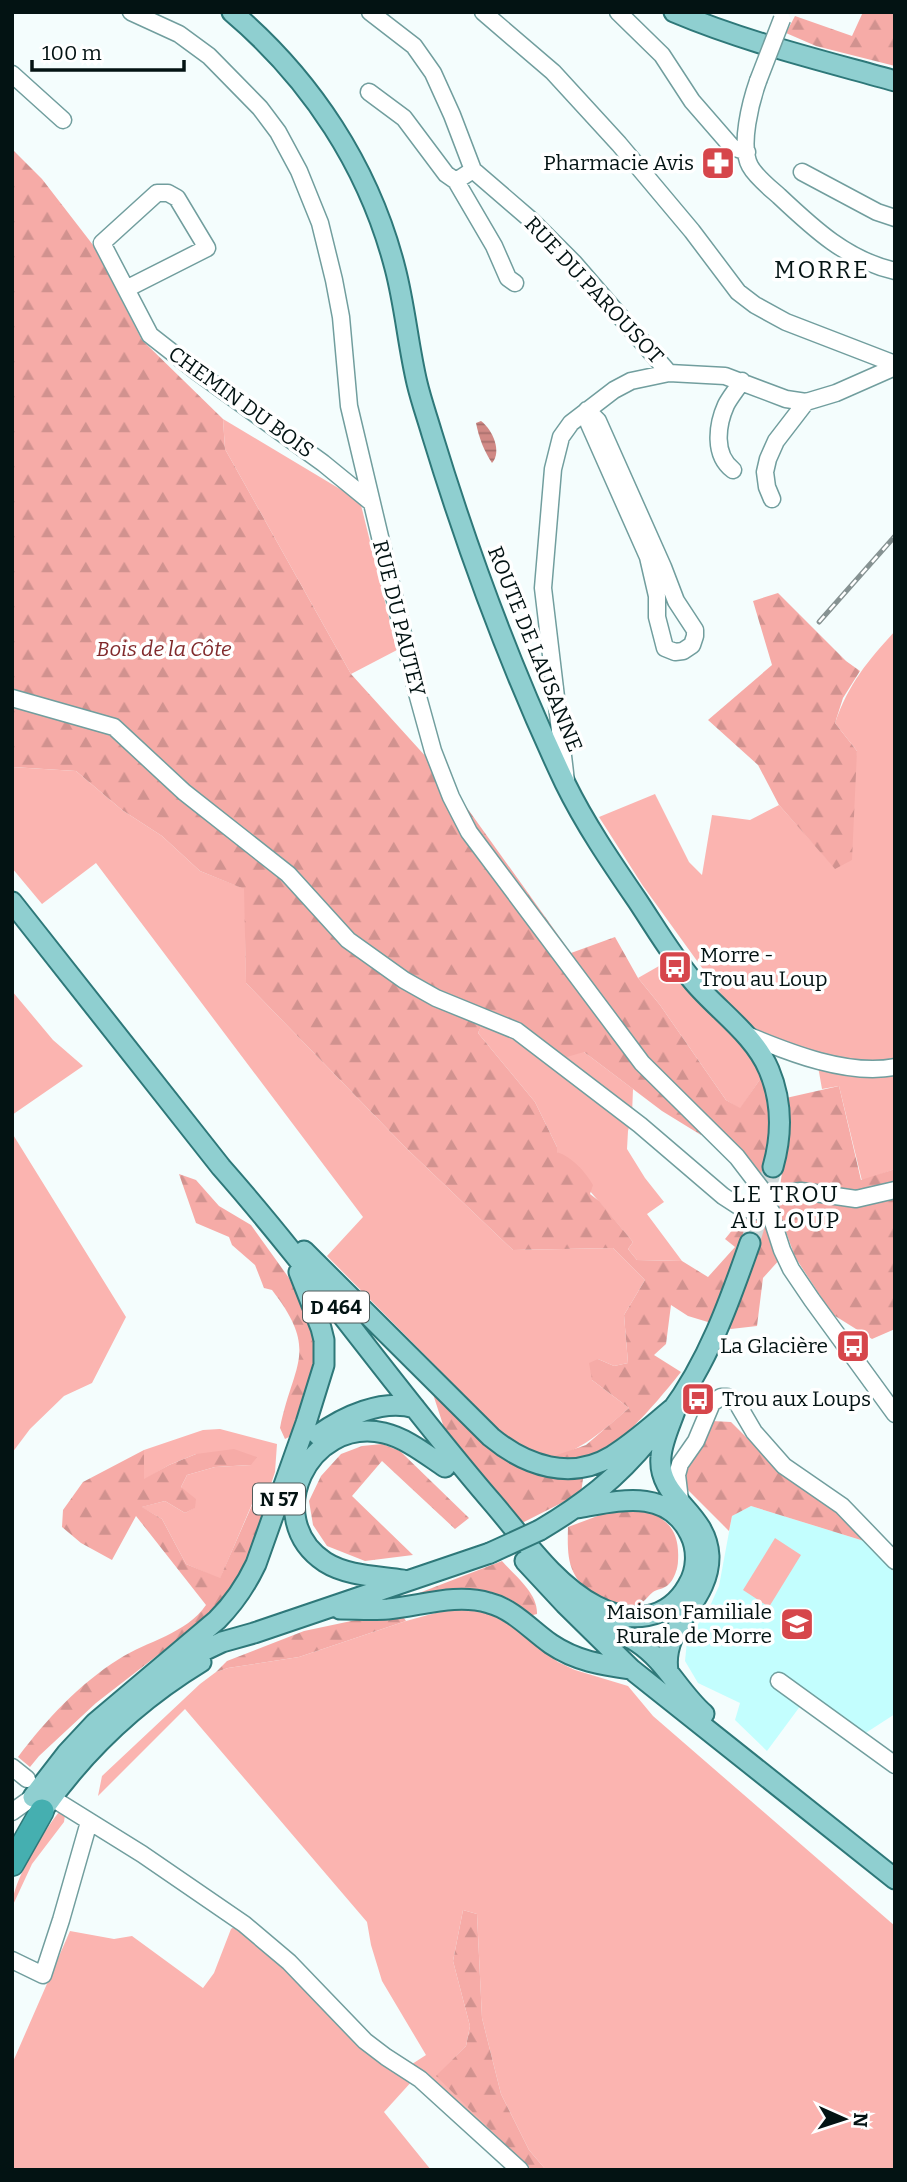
<svg xmlns="http://www.w3.org/2000/svg" width="907" height="2182" font-family="Bitter,serif">
<style>
.built{fill:#c3fefe}
.green{fill:#fbb4b0}
.forest{fill:url(#forest-firs)}
.water{fill:url(#water-rules)}
.lines{fill:none;stroke-linecap:round;stroke-linejoin:round}
.major-tunnel{stroke:#d0dada;stroke-width:19;stroke-dasharray:19 10;stroke-linecap:butt}
.minor-casing{stroke:#719e9e;stroke-width:19}
.major-casing{stroke:#2e7879;stroke-width:23}
.highway-casing{stroke:#2e7879;stroke-width:26}
.minor{stroke:#fff;stroke-width:16}
.major{stroke:#8fcfd0;stroke-width:19}
.highway{stroke:#45afb0;stroke-width:23}
.rail-casing{stroke:#869292;stroke-width:5}
.rail{stroke:#fff;stroke-width:2.5;stroke-dasharray:8;stroke-linecap:butt}
.minor-bridge-casing{stroke:#719e9e;stroke-width:19;stroke-linecap:butt}
.major-bridge-casing{stroke:#2e7879;stroke-width:23;stroke-linecap:butt}
.minor-bridge{stroke:#fff;stroke-width:16}
.major-bridge{stroke:#8fcfd0;stroke-width:19}
.labels{text-anchor:middle;stroke-width:7;stroke-linejoin:round;paint-order:stroke}
.shield{fill:#fff;stroke:#4f5a5a;stroke-width:2}
.shield-label{font-size:19px;font-weight:bold;fill:#031313}
.poi-label{font-size:21px;fill:#031313;stroke:#fff;text-anchor:end}
.street-label{font-size:21px;fill:#031313;stroke:#fff}
.park-label{font-size:21px;font-style:italic;fill:#802a2c;stroke:#fff}
.neighbourhood-label{font-size:23px;letter-spacing:2px;fill:#031313;stroke:#fff}
.quarter-label{font-size:24px;letter-spacing:2px;fill:#031313;stroke:#fff}
</style>
<defs>
<pattern id="forest-firs" width="22" height="20" patternUnits="userSpaceOnUse" patternTransform="scale(1.75)"><rect width="22" height="20" fill="#f6aba7"/><path d="M5 1l3.5 6h-7zM16 11l3.5 6h-7z" fill="#d1928f"/></pattern>
<pattern id="water-rules" width="6" height="5" patternUnits="userSpaceOnUse" patternTransform="scale(1.75)"><rect width="6" height="5" fill="#d08985"/><path d="M0 2.5h6" fill="none" stroke="#a76f6c"/></pattern>
</defs>
<rect width="100%" height="100%" fill="#f4fdfd"/>
<path class="built" d="M751,1506L864,1541L887,1562L895,1574V1714L861,1736L801,1705L767,1751L735,1720L740,1703L698,1683L685,1661L687,1641L710,1606L719,1586L732,1516Z"/>
<path class="green" d="M223,419L360,501L397,650L351,674L225,449Z
M895,631V1169L862,1181L839,1086L822,1089L816,1055L751,1031L718,990L643,886L599,817L655,794L689,862L702,875L712,815L750,820L779,805L835,868L857,751L835,723C849,683 867,662 895,631Z
M12,767L76,771L122,810L162,836L200,871L245,889L246,983L407,1149L513,1250L613,1248L645,1280L624,1315L628,1363L614,1366L598,1359L592,1380L629,1408C607,1427 567,1466 535,1455C522,1450 510,1439 499,1430L327,1256L363,1217L96,863L42,904L12,868Z
M666,962C699,998 737,1033 763,1075L740,1109L726,1100L660,1005L638,978Z
M12,991L53,1040L83,1066L12,1115Z
M487,1013L584,1052L633,1089L632,1115L628,1131L627,1149L645,1178L664,1202L647,1214L682,1261L637,1260L628,1249L633,1242L557,1152V1147L535,1102L478,1033Z
M12,1133L126,1317L92,1383L64,1396L30,1429L12,1453Z
M220,1429L277,1444L275,1472L270,1487L255,1497L220,1579L186,1564L162,1519L141,1507L165,1501L185,1513L194,1508L181,1487L187,1475L215,1467L251,1465L196,1454L169,1465L144,1480V1450L203,1430Z
M775,1538L801,1555L769,1607L743,1590Z
M450,1609H473L489,1613L511,1626L558,1662L575,1670L628,1686L653,1716L895,1926V2170H546L529,2150L501,2094L482,2018L477,1914L463,1910L453,1961L470,2026L466,2046L437,2076L531,2170H502L505,2166L413,2080L384,2112L431,2170H12V2064L70,1931L114,1939L132,1936L203,1988L214,1973L231,1929L238,1924L352,2023L409,2066L426,2055L382,1981L371,1945L367,1922L185,1709L98,1796L102,1776L200,1684L216,1672L228,1668L299,1657L406,1621Z
M60,1811L65,1815L64,1822L32,1864L12,1907C12,1882 43,1831 60,1811Z"/>
<path class="forest" d="M863,12H895V66L816,46L786,33L795,16L852,36Z
M12,149L42,179L93,245L142,340L223,419L225,449L351,674L447,780L571,953L615,937L638,978L660,1005L726,1100L740,1108L763,1075L773,1096L772,1141L761,1180L710,1121L701,1135L662,1111L584,1052L560,1059L487,1014L478,1033L535,1102L557,1147V1152C572,1157 585,1171 593,1185L590,1194L599,1201L633,1242L628,1249L637,1260L682,1261L708,1277L735,1247L725,1239L747,1212L769,1225L781,1258L763,1278L757,1326L731,1329L688,1316L671,1305L666,1344L654,1355L681,1372C660,1398 612,1459 578,1460C569,1461 559,1458 551,1457L586,1445L629,1408L592,1380L589,1363L598,1359L614,1366L628,1363L624,1315L645,1280L613,1248L513,1250L407,1149L246,983L244,889L200,871L162,836L122,810L76,771L12,767Z
M778,593L846,661L860,671L843,698L835,723L857,751L852,860L835,869L779,805L758,765L708,720L772,665L753,601Z
M839,1086L861,1180L895,1169V1329L872,1339L832,1314L795,1257L777,1207L787,1139L786,1098Z
M179,1174L196,1180L219,1206L251,1225L289,1278L311,1323L316,1349L311,1378L293,1435L285,1439L280,1428C293,1363 320,1352 272,1290L264,1288L255,1265L232,1245L229,1237L196,1223Z
M432,1391L468,1427L580,1475L583,1479L581,1493L522,1523L447,1437Z
M712,1421L731,1422L766,1457L838,1509L864,1541L751,1506L732,1516L729,1531L687,1489L684,1476Z
M382,1444L400,1451L469,1518L455,1529L382,1461L352,1496L413,1555L365,1561L327,1546L313,1525L309,1501L321,1476L341,1454L362,1446Z
M234,1449L257,1457L251,1465L215,1467L187,1475L181,1487L196,1499L195,1508L185,1513L165,1501L142,1507L162,1519L186,1564L220,1578L256,1496L270,1485H277L248,1568L208,1621L163,1651L96,1703L39,1756L30,1767L18,1757C46,1720 79,1684 119,1659C147,1641 186,1634 206,1605L136,1516L112,1560L81,1543L62,1527L63,1510L83,1482L144,1450V1479L169,1465L196,1454Z
M636,1507C666,1517 680,1528 678,1561C678,1568 674,1580 668,1585C664,1589 657,1589 653,1592C649,1595 646,1600 641,1603C625,1614 611,1606 597,1597C568,1577 567,1560 568,1527L611,1511Z
M502,1561C515,1576 538,1593 537,1614L529,1616C524,1611 519,1605 513,1601C490,1587 446,1594 421,1597L419,1593Z
M402,1615L406,1621L299,1657L228,1668L216,1672L227,1661L304,1631L356,1620Z
M463,1910L477,1914L482,2018L501,2094L529,2150L546,2170H531L436,2076L466,2046L470,2026L453,1961Z"/>
<path class="water" d="M481,421C493,430 502,452 492,463C484,451 479,438 476,423Z"/>
<g class="lines">
<path class="major-tunnel" d="M750,1243L773,1167"/>
<g class="minor-casing">
<path id="minor" d="M131,12L179,34L209,56L260,108L278,132L299,171L320,223L334,280L341,317L349,406L417,693L433,751L451,797L469,832L642,1063L737,1157L763,1191L782,1250L791,1269L812,1300L895,1414
M370,12L414,46L433,73L452,115L473,170L531,220L574,263L669,373
M483,12L553,72L619,144L692,231L738,292L755,305L786,322L895,364
M618,12L662,55L692,101L732,147L747,152
M12,74L63,120
M758,81C751,101 739,146 750,166C756,177 770,188 779,196C814,229 847,260 895,271
M369,92L404,118L446,174L456,181L473,170
M802,172L877,212L895,218
M456,181L494,246L508,278L515,283
M126,289L102,243L157,193H168L177,198L207,248L126,289L150,335L196,371L323,463L372,503
M587,410L598,421L663,567L676,601L695,630V636L692,645L683,651L675,652L665,648L657,617V596L648,557L589,424Z
M733,470C713,455 717,425 726,405C730,397 737,389 742,381
M772,499L767,487L765,472L768,459L776,441L806,402L836,393L895,367
M12,698L114,727L184,792L288,874L348,940L404,980L436,998L517,1031L640,1125L723,1196L740,1207L754,1211H771
M566,781L543,588L553,469L561,437L571,423L614,390L631,381L669,373L725,376L786,399L806,402
M747,1035C790,1053 848,1076 895,1067
M765,1196L801,1191L856,1199L895,1190
M680,1500L677,1475L680,1464L696,1441L712,1403L721,1397H727L737,1403L754,1432L784,1466L842,1506L895,1561
M779,1681L895,1765
M12,1767L27,1779
M60,1803L142,1854L244,1924L289,1962L365,2041L386,2057L420,2079L520,2170
M12,1812L33,1797
M12,1960L43,1975L61,1920L89,1822"/>
</g>
<g class="major-casing">
<path id="major" d="M232,12C311,79 369,167 395,268C405,306 408,345 417,383C421,400 427,417 432,434C468,552 512,671 565,783C585,824 611,862 637,900C655,927 672,956 693,981C717,1010 754,1034 769,1070C782,1101 782,1135 773,1167
M674,12C745,42 820,60 895,81
M12,902L221,1167C316,1275 398,1393 492,1502C523,1538 554,1584 596,1606C630,1624 668,1621 688,1585C697,1570 698,1550 690,1534C667,1487 618,1501 577,1508
M304,1251L491,1437C526,1466 571,1481 612,1456C635,1442 656,1422 677,1405
M670,1413C708,1362 729,1303 750,1243
M318,1435C343,1417 383,1398 415,1408
M540,1530C584,1504 617,1478 649,1439
M525,1561L565,1604L631,1669L895,1879
M403,1580C377,1576 347,1576 325,1562C260,1519 308,1416 384,1433C406,1438 427,1455 445,1467
M590,1607C604,1631 617,1629 637,1642C666,1661 679,1692 704,1714
M340,1609C356,1609 372,1610 388,1609C421,1606 456,1593 489,1603C513,1609 531,1630 551,1644C576,1661 602,1665 631,1669
M180,1662L222,1642L254,1633L490,1553
M668,1671C661,1625 710,1602 709,1556C707,1511 657,1499 661,1457C662,1440 672,1421 677,1405
M33,1797L67,1753L95,1723L217,1620C234,1603 246,1585 256,1564L306,1423L324,1365V1340L321,1328L299,1272
M42,1811C85,1750 137,1701 201,1662"/>
</g>
<g class="highway-casing">
<path id="highway" d="M12,1864L42,1811"/>
</g>
<use href="#minor" class="minor"/>
<use href="#major" class="major"/>
<use href="#highway" class="highway"/>
<g class="rail-casing">
<path id="rail" d="M819,622L895,536"/>
</g>
<use href="#rail" class="rail"/>
<g class="minor-bridge-casing">
<path id="minor-bridge" d="M758,81L782,19"/>
</g>
<g class="major-bridge-casing">
<path id="major-bridge" d="M490,1553L540,1530"/>
</g>
<use href="#minor-bridge" class="minor-bridge"/>
<use href="#major-bridge" class="major-bridge"/>
</g>
<defs>
<g id="pharmacy-square" transform="scale(1.75)"><rect x="-9" y="-9" width="18" height="18" rx="4" fill="#d6464b" stroke="#fff"/><path d="M-2-6h4v4h4v4h-4v4h-4v-4h-4v-4h4Z" fill="#fff"/></g>
<g id="bus-square" transform="scale(1.75)"><rect x="-9" y="-9" width="18" height="18" rx="4" fill="#d6464b" stroke="#fff"/><path d="M-5-6H5V4H4V6H2V4H-2V6H-4V4H-5ZM-3.5-4V0h7V-4ZM-3.5 1.2v1.5H-2V1.2ZM2 1.2v1.5H3.5V1.2Z" fill="#fff"/></g>
<g id="school-square" transform="scale(1.75)"><rect x="-9" y="-9" width="18" height="18" rx="4" fill="#d6464b" stroke="#fff"/><path d="M0-5L7-2L0 1L-7-2ZM-4 1L0 2.5L4 1V4Q0 6-4 4Z" fill="#fff"/></g>
</defs>
<g fill-rule="evenodd">
<use href="#pharmacy-square" x="718" y="163"/>
<use href="#bus-square" x="675" y="967"/>
<use href="#bus-square" x="853" y="1346"/>
<use href="#bus-square" x="698" y="1399"/>
<use href="#school-square" x="797" y="1624"/>
</g>
<g class="labels">
<g class="shield">
<rect x="303" y="1291.5" width="66" height="31" rx="5"/>
<rect x="253" y="1483.5" width="52" height="31" rx="5"/>
</g>
<g class="shield-label">
<text x="336" y="1314">D 464</text>
<text x="279" y="1506">N 57</text>
</g>
<g class="poi-label">
<text x="694" y="170">Pharmacie Avis</text>
<text x="700" y="962" text-anchor="start">Morre -<tspan x="700" dy="24">Trou au Loup</tspan></text>
<text x="828" y="1353">La Glacière</text>
<text x="722" y="1406" text-anchor="start">Trou aux Loups</text>
<text x="772" y="1619">Maison Familiale<tspan x="772" dy="24">Rurale de Morre</tspan></text>
</g>
<g class="street-label">
<text transform="translate(594 290) rotate(47)" y="7">RUE DU PAROUSOT</text>
<text transform="translate(241 402) rotate(36)" y="7">CHEMIN DU BOIS</text>
<text transform="translate(399 618) rotate(76)" y="7">RUE DU PAUTEY</text>
<text transform="translate(535 649) rotate(68)" y="7">ROUTE DE LAUSANNE</text>
</g>
<g class="park-label">
<text x="164" y="656">Bois de la Côte</text>
</g>
<g class="neighbourhood-label">
<text x="786" y="1202">LE TROU<tspan x="786" dy="26">AU LOUP</tspan></text>
</g>
<g class="quarter-label">
<text x="822" y="278">MORRE</text>
</g>
</g>
<rect width="907" height="2182" fill="none" stroke="#031313" stroke-width="28"/>
<g transform="translate(844 2119) rotate(93)" stroke="#ffffff" stroke-width="5" paint-order="stroke">
<path d="M0-5L12 26L0 18L-12 26Z" fill="#031313"/>
<text y="-10" font-size="19" font-weight="bold" text-anchor="middle" fill="#031313">N</text>
</g>
<path d="M32 60v10h152v-10" fill="none" stroke="#031313" stroke-width="3.5"/>
<text x="42" y="60" font-size="21" fill="#031313" stroke="#ffffff" stroke-width="5" paint-order="stroke">100 m</text>
</svg>
